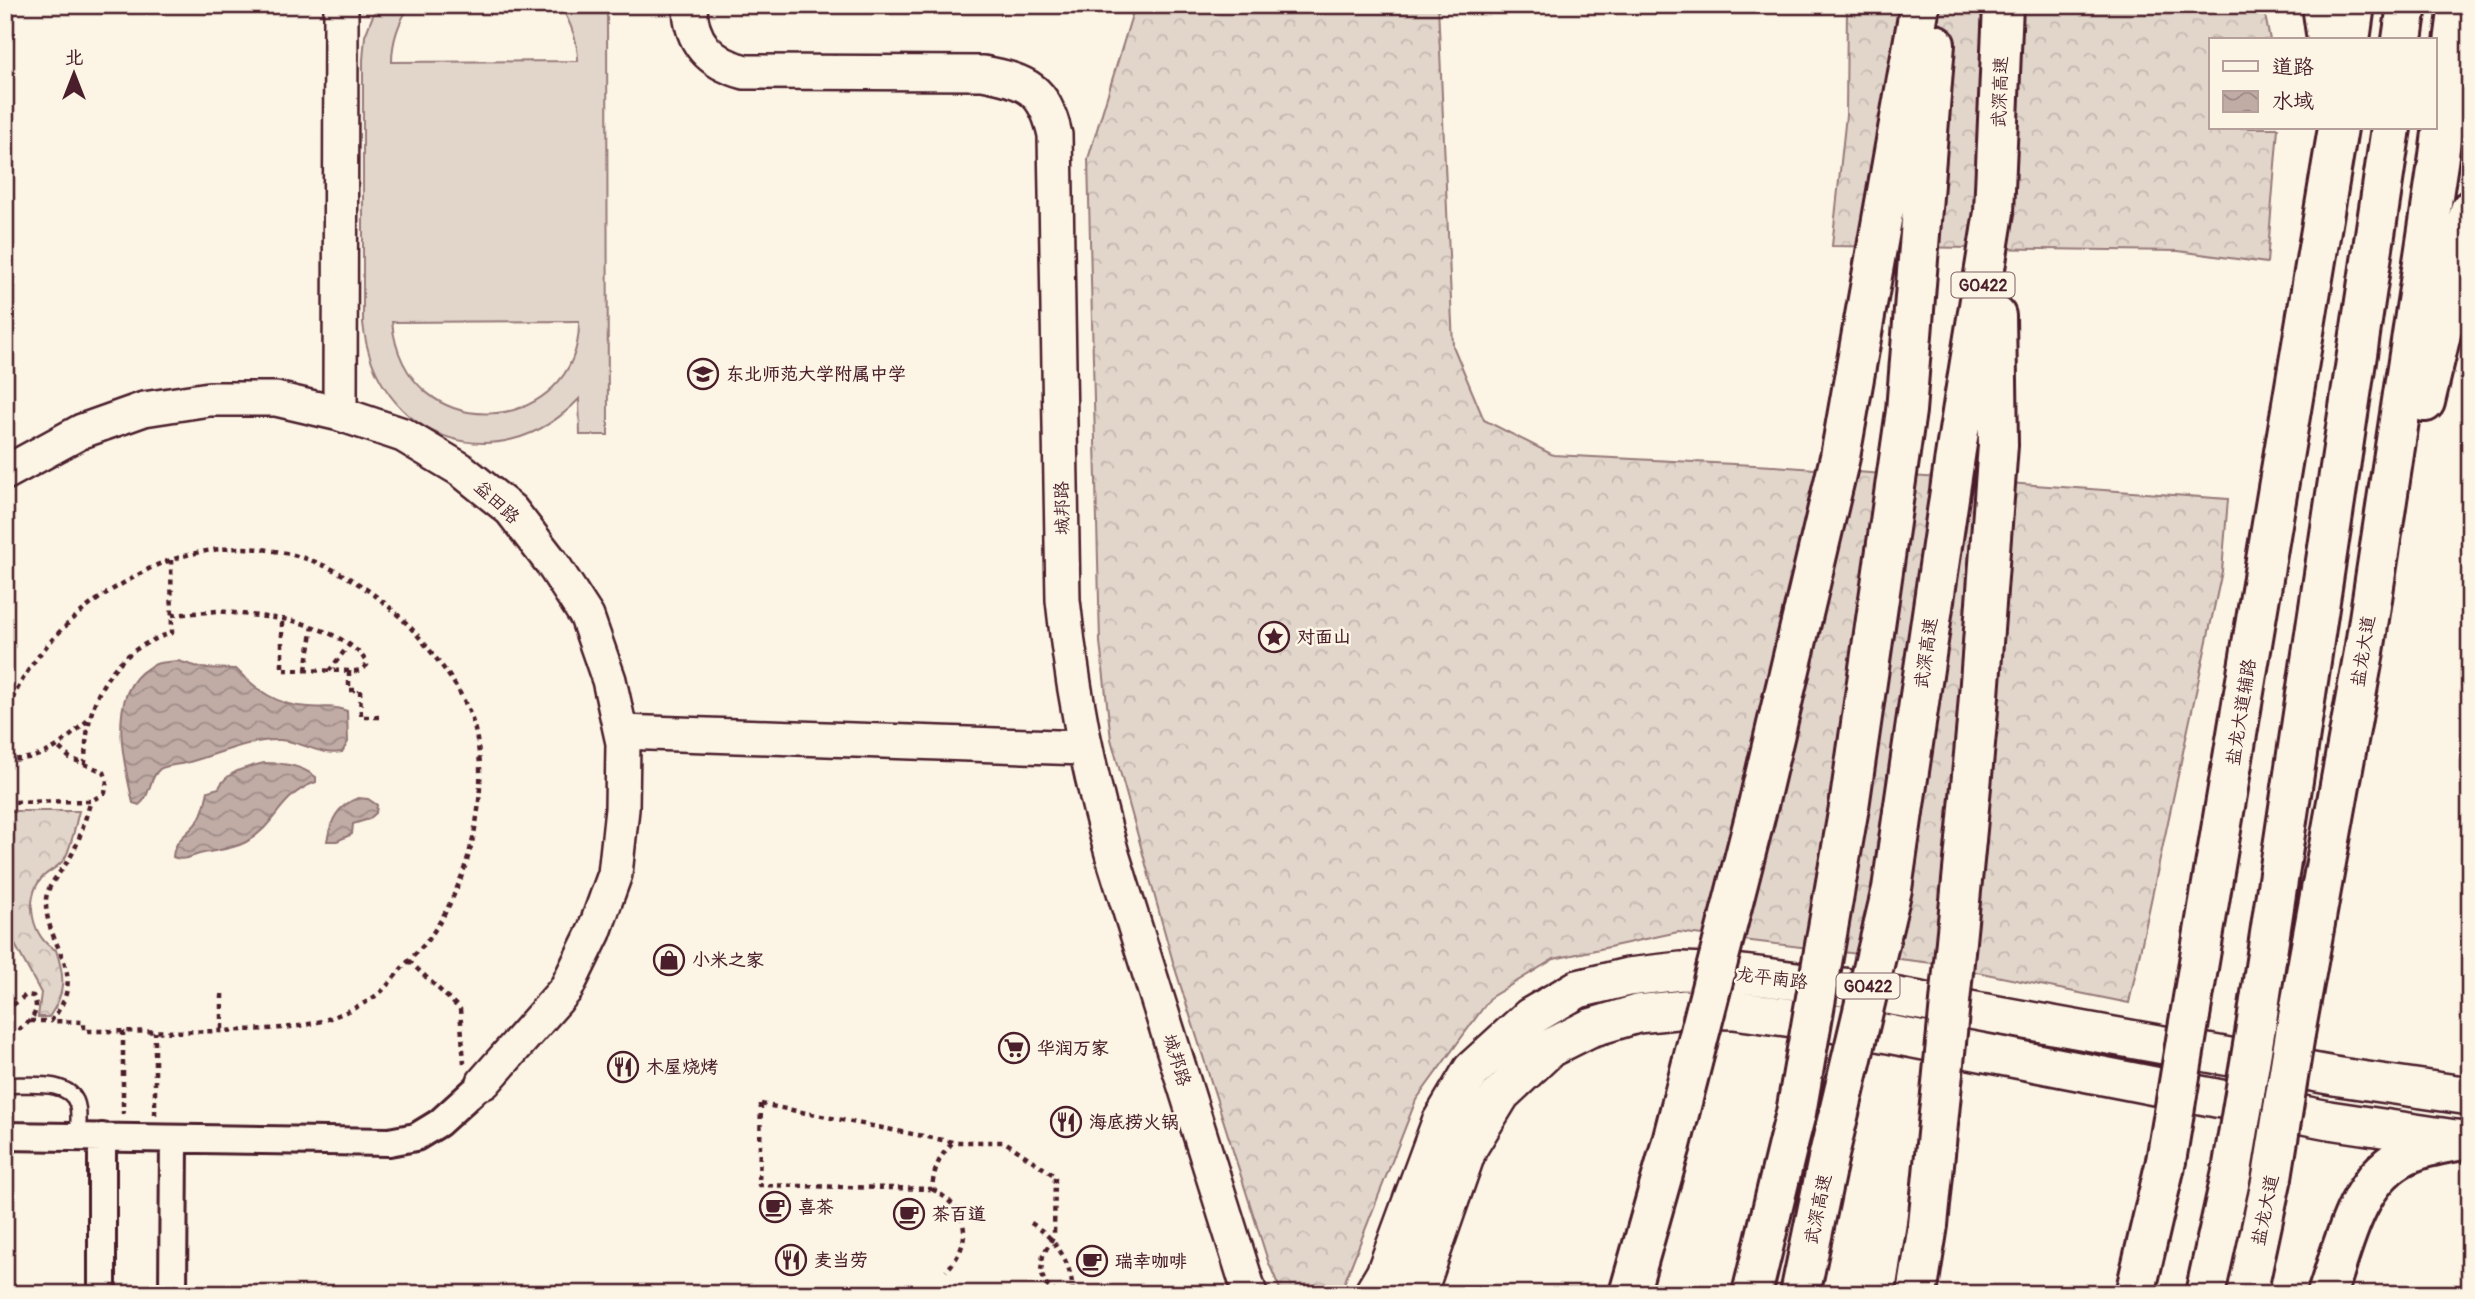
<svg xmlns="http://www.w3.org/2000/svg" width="2475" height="1299" font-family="Pangolin,'LXGW WenKai TC',sans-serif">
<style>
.forest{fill:url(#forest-crowns);stroke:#967a7a;stroke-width:2}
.pitch{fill:#e2d5ca;stroke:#967a7a;stroke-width:2;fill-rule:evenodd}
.water{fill:url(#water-waves);stroke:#917474;stroke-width:2}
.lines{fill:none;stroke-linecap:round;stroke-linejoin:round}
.service-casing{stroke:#4a1f2b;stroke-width:19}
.minor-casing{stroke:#4a1f2b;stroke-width:32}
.tertiary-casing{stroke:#4a1f2b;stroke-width:38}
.secondary-casing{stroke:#4a1f2b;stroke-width:42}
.primary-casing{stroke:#4a1f2b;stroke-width:44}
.trunk-casing{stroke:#4a1f2b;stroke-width:44}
.motorway-casing{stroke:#4a1f2b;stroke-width:44}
.path{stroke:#4a1f2b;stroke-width:4.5;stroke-dasharray:5 5;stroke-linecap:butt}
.service{stroke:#fcf5e5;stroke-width:14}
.minor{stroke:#fcf5e5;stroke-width:26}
.tertiary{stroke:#fcf5e5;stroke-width:33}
.secondary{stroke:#fcf5e5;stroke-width:37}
.primary{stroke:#fcf5e5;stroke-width:38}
.trunk{stroke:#fcf5e5;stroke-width:38}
.motorway{stroke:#fcf5e5;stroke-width:38}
.primary-bridge-casing{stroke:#4a1f2b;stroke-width:44;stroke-linecap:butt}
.trunk-bridge-casing{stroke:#4a1f2b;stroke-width:44;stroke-linecap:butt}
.motorway-bridge-casing{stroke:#4a1f2b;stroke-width:44;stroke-linecap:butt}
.path-bridge{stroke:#4a1f2b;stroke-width:4.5;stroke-dasharray:5 5;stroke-linecap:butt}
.primary-bridge{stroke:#fcf5e5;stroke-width:38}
.trunk-bridge{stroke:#fcf5e5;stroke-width:38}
.motorway-bridge{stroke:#fcf5e5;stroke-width:38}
.labels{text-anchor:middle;stroke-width:5;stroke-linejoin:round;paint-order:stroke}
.shield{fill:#fcf5e5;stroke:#7f5f63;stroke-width:2}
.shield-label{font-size:16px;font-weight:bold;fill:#4a1f2b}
.street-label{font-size:18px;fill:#4a1f2b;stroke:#fcf5e5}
.poi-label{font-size:18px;font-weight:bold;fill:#4a1f2b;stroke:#fcf5e5;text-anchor:start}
</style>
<defs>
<pattern id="forest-crowns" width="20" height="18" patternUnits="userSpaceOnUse" patternTransform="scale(1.75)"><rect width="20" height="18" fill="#e2d5ca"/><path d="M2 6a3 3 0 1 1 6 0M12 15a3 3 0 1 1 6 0" fill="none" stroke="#c3b6ae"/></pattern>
<pattern id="water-waves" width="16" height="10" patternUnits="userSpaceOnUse" patternTransform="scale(1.75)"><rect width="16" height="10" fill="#c0aca5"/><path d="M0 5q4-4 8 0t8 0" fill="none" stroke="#9e8b87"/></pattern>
</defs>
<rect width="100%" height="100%" fill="#fcf5e5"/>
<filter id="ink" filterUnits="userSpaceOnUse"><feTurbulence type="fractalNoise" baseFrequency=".0143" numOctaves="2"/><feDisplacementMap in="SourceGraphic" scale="14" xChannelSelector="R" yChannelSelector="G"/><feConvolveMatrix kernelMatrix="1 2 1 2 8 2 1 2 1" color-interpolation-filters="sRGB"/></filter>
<g filter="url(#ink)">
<path class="forest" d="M1135,5H1438L1453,346L1484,420L1553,455L1774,466L2228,499L2222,571L2129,1003L1932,963L1678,932L1554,959L1491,997L1416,1100L1340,1294H1282L1268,1261L1173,962L1111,739L1100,642L1088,159Z
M1847,5H2263L2270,40H2211V128H2278L2267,263L2178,251L1832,246L1846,115Z
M5,811H79C75,826 72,845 65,858C59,868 47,871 41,879C24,899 32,939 56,950C65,977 66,993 49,1017H38L41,993L5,926L7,854H5Z"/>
<path class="pitch" d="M377,5H410C398,23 392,41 392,62L578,61C578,40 571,23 560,5H607L608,435H580L579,399C498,484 375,439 363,323V60L365,36ZM579,321C581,436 405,452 392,322Z"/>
<path class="water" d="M178,661L202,668L236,669C257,690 277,706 309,707C327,709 327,704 347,711L348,742L342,752C319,756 304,742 280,740C248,739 217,755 186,763C178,765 167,765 160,769C149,777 151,796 139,805L133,803C124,761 103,686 156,664C162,662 171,662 178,661Z
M264,763C284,763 300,765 316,777V782C279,795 277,825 246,842C233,849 218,850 204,853C192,855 185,862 173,857C174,838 190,834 199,819C204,811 206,800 208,791L219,788C226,771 248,767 264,763Z
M358,798L368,799L377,805L376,813L369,819L353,824L352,834L337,841H327C331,820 337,806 358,798Z"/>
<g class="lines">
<g class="service-casing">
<path id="service" d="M5,1085C26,1086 69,1078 77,1104C80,1114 78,1127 78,1137"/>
</g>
<g class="minor-casing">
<path id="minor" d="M5,1136L389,1142L416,1137L439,1123L484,1082
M102,1137V1294
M173,1294L174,1139"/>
</g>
<g class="tertiary-casing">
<path id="tertiary" d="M690,5C690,42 710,63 745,72L983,73C1027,81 1045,89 1055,135L1063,600C1072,689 1088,771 1113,857L1250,1294
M340,414L341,5
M5,473L82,431L144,409L209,399H276L340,414L403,435L460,469L511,510L552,563L587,617L609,680L623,743L622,809L615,874L594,932L566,989L484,1082
M621,732L1084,748"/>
</g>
<g class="secondary-casing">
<path id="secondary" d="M1373,1294L1385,1274L1441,1122L1472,1070L1530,1017L1578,989L1628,977L1681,971L1735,973L1843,987L2340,1077L2470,1096
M1417,1294L1468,1148L1501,1094L1550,1048L1590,1028L1637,1014L1685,1009L1734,1010L1837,1024L2329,1120L2462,1140"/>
</g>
<g class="primary-casing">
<path id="primary" d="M2322,5L2327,40
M2350,40L2355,5
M2190,1016L2338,128
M2135,1294L2166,1161
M2327,1294C2343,1248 2355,1184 2400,1158C2419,1147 2441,1144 2463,1140"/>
</g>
<g class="trunk-casing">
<path id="trunk" d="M2402,40L2407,5
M2425,402L2470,210
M2256,1027L2391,128
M2295,1034L2364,652L2438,163L2459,5
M2205,1294L2232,1171
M2247,1294L2272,1177"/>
</g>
<g class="motorway-casing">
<path id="motorway" d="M1759,801L1840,457L1920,5
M1849,807L1906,411L1935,44
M1903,812L1956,450L1994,212L2003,5
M1966,840L1977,722L1998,445L1996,316
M1629,1294L1671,1145
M1752,1294L1788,1144
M1800,1294L1828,1159
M1917,1294L1928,1225"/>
</g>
<path class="path" d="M172,615L218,611L282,619
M282,619C304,621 360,641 367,665L361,670L356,671L282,670Z
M306,670L313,626
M329,671L349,645
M349,671V690H360L361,717H384
M5,718C25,658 75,609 129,580C142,573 154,565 168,561C266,526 360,565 424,643C444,668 465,694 474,726C492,794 469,885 427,941C420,950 410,959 402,968C396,975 389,984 382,991C369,1002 349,1011 333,1017C306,1028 272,1029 243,1030C190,1033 137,1031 84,1031V1022L51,1021
M5,760C48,759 58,747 89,719
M85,765C85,702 108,652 172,633L171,560
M5,802L91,801L105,793L107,780L104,772L70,758L57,746
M409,961L460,1009L464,1063
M222,994V1031
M5,1011L26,995L33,996C44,1015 22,1030 5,1036
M30,1021H51C92,970 44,948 46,899C47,886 60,873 67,862C79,846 84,821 91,801
M123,1031V1114
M761,1104L759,1185L932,1189C934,1168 939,1157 953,1142
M155,1115V1032
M932,1189C968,1208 975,1241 946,1271
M1031,1223C1057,1239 1072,1264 1073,1294"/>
<use href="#service" class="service"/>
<use href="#minor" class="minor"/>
<use href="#tertiary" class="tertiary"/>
<use href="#secondary" class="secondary"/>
<use href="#primary" class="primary"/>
<use href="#trunk" class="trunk"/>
<use href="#motorway" class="motorway"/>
<g class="primary-bridge-casing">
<path id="primary-bridge" d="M2166,1161L2190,1016"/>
</g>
<g class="trunk-bridge-casing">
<path id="trunk-bridge" d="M2232,1171L2256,1027
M2272,1177L2295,1034"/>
</g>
<g class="motorway-bridge-casing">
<path id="motorway-bridge" d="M1788,1144L1796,1113L1849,807
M1671,1145L1759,801
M1828,1159L1892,889L1903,812
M1928,1225L1966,840"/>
</g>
<path class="path-bridge" d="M761,1104L953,1142H1005L1055,1176L1054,1235L1043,1255L1041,1271L1045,1284L1057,1294"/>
<use href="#primary-bridge" class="primary-bridge"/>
<use href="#trunk-bridge" class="trunk-bridge"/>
<use href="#motorway-bridge" class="motorway-bridge"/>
</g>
</g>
<defs>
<g id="school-ring" transform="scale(1.575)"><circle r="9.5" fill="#fcf5e5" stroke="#4a1f2b" stroke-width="1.5"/><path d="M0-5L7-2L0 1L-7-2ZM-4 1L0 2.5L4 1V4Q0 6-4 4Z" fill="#4a1f2b"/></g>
<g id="sight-ring" transform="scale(1.575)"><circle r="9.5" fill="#fcf5e5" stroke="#4a1f2b" stroke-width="1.5"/><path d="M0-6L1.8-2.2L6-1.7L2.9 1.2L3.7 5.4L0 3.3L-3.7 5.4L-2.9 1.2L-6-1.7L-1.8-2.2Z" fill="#4a1f2b"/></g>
<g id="shop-ring" transform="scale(1.575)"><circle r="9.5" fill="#fcf5e5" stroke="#4a1f2b" stroke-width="1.5"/><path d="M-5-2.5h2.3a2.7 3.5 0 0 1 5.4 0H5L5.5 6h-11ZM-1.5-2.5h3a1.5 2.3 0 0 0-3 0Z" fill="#4a1f2b"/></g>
<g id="supermarket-ring" transform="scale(1.575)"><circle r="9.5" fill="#fcf5e5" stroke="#4a1f2b" stroke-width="1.5"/><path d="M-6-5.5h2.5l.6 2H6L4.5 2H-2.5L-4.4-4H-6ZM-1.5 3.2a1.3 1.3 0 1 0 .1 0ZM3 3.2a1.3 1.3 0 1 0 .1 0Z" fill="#4a1f2b"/></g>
<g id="restaurant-ring" transform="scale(1.575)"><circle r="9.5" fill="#fcf5e5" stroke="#4a1f2b" stroke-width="1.5"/><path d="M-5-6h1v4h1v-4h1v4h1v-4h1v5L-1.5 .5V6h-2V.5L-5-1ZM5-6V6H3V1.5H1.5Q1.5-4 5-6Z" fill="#4a1f2b"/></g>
<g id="cafe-ring" transform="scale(1.575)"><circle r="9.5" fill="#fcf5e5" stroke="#4a1f2b" stroke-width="1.5"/><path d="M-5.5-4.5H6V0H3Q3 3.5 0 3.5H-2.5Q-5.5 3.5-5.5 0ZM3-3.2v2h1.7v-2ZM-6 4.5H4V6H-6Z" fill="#4a1f2b"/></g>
</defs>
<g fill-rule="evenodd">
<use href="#school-ring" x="703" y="374"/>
<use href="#sight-ring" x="1274" y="637"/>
<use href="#shop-ring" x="669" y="960"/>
<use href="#supermarket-ring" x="1014" y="1048"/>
<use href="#restaurant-ring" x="623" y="1067"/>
<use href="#restaurant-ring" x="1066" y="1122"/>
<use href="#cafe-ring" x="775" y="1207"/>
<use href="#cafe-ring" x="909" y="1214"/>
<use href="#restaurant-ring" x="791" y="1260"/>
<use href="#cafe-ring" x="1092" y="1261"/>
</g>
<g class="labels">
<g class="shield">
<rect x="1951.5" y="272.5" width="63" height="25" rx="5"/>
<rect x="1836.5" y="973.5" width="63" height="25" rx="5"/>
</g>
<g class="shield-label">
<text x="1983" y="291">G0422</text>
<text x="1868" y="992">G0422</text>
</g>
<g class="street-label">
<text transform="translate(2000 92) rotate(-88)" y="6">武深高速</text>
<text transform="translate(497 502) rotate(43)" y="6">益田路</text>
<text transform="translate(1062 508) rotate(-91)" y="6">城邦路</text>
<text transform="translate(2363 651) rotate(-81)" y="6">盐龙大道</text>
<text transform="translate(1926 653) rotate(-82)" y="6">武深高速</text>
<text transform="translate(2241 712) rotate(-81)" y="6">盐龙大道辅路</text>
<text transform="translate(1772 978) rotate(7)" y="6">龙平南路</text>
<text transform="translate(1177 1060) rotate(73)" y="6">城邦路</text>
<text transform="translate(1818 1209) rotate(-78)" y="6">武深高速</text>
<text transform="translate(2265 1210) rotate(-78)" y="6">盐龙大道</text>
</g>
<g class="poi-label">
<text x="726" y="380">东北师范大学附属中学</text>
<text x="1297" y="643">对面山</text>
<text x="692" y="966">小米之家</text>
<text x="1037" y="1054">华润万家</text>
<text x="646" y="1073">木屋烧烤</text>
<text x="1089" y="1128">海底捞火锅</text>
<text x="798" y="1213">喜茶</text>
<text x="932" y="1220">茶百道</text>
<text x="814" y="1266">麦当劳</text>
<text x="1115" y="1267">瑞幸咖啡</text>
</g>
</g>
<rect width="2475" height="1299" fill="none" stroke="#fcf5e5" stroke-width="28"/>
<rect x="14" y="14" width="2447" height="1271" fill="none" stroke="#4a1f2b" stroke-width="2.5" filter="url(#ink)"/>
<rect x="2209" y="38" width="228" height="91" fill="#fcf5e5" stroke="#b59f9b" stroke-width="2"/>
<rect x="2223" y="61" width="35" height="10" fill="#fcf5e5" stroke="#b59f9b" stroke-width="2"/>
<text x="2272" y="74" font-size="21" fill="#4a1f2b">道路</text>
<rect x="2223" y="91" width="35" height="21" fill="url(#water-waves)" stroke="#b59f9b" stroke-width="2"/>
<text x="2272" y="108" font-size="21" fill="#4a1f2b">水域</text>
<g transform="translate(74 74)" stroke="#fcf5e5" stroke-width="5" paint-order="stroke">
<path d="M0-5L12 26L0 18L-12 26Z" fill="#4a1f2b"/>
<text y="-10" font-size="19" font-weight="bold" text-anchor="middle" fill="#4a1f2b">北</text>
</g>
</svg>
